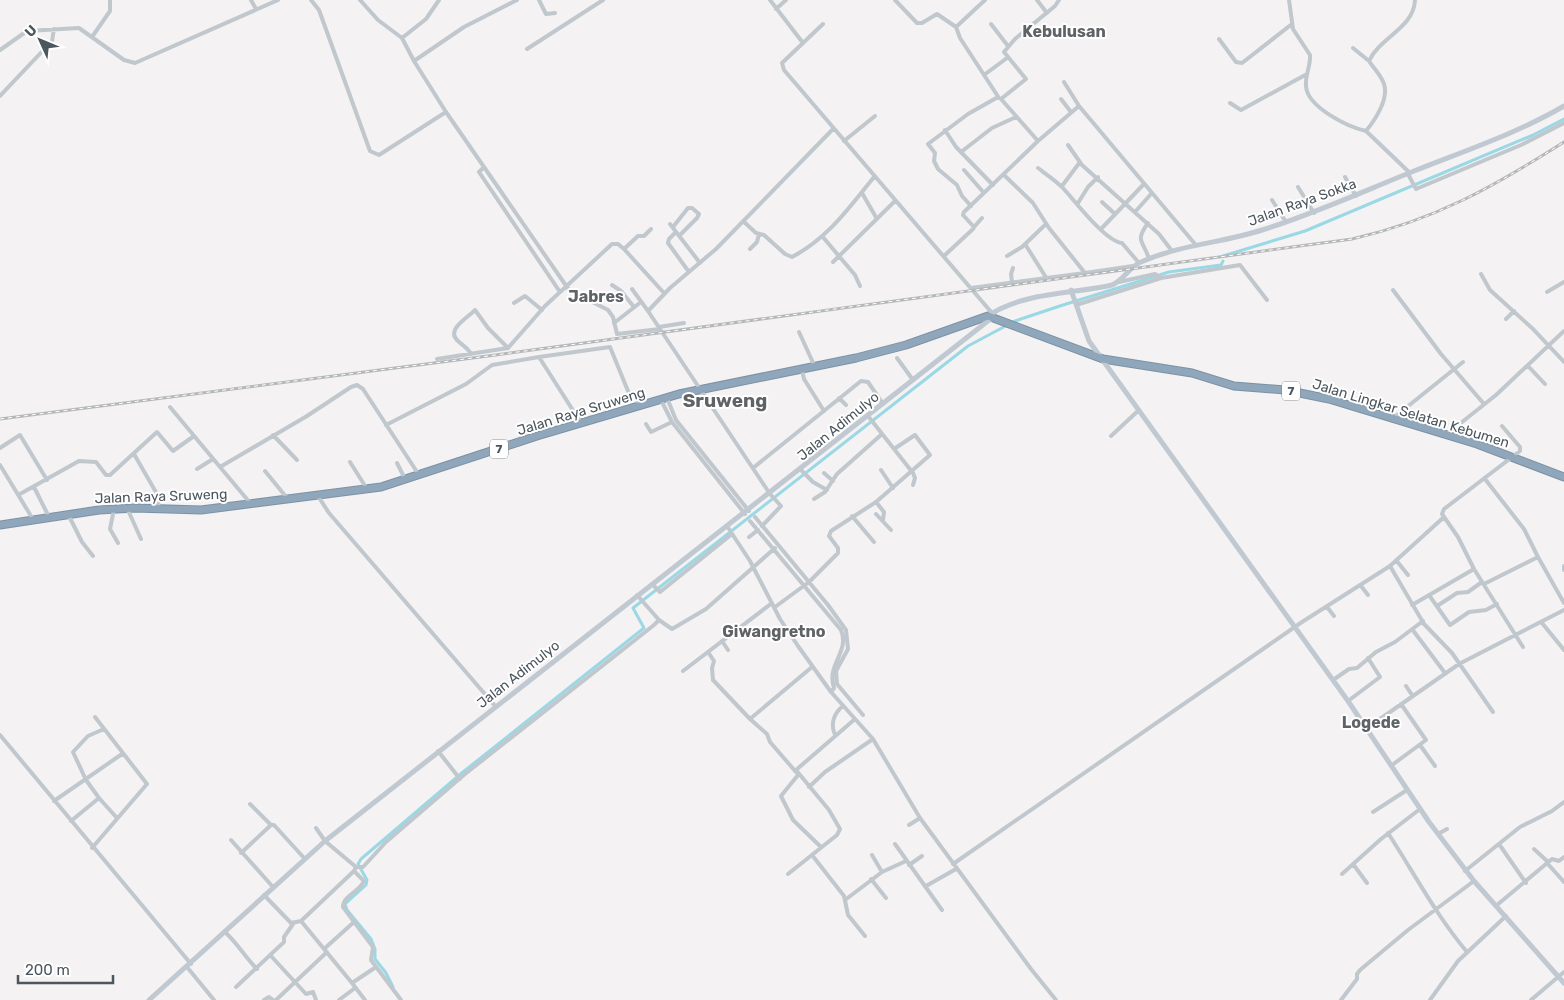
<svg xmlns="http://www.w3.org/2000/svg" width="1564" height="1000" font-family="Rubik,sans-serif">
<style>
.lines{fill:none;stroke-linecap:round;stroke-linejoin:round}
.canal{stroke:#99d8e4;stroke-width:3}
.highway-casing{stroke:#7b92a6;stroke-width:9}
.street{stroke:#c0c7cd;stroke-width:4}
.secondary{stroke:#c0c9d1;stroke-width:5}
.highway{stroke:#90a7bb;stroke-width:7}
.rail-casing{stroke:#b5b8bb;stroke-width:3}
.rail{stroke:#fff;stroke-width:1;stroke-dasharray:4;stroke-linecap:butt}
.labels{text-anchor:middle;stroke-width:4;stroke-linejoin:round;paint-order:stroke}
.shield{fill:#fff;stroke:#82898e;stroke-width:1}
.shield-label{font-size:12px;font-weight:bold;fill:#4c565e}
.street-label{font-size:14px;fill:#4c565e;stroke:#fff}
.quarter-label{font-size:16px;font-weight:bold;fill:#5f6366;stroke:#fff}
.district-label{font-size:19px;font-weight:bold;fill:#5f6366;stroke:#fff}
</style>
<rect width="100%" height="100%" fill="#f4f2f2"/>
<g class="lines">
<path class="canal" d="M1223,256L1305,231L1533,135L1564,119
M393,987L386,973L375,959V949L371,939L347,910L345,904L366,885L367,880L358,864L361,859L463,772L644,628L633,608L968,346L1015,321L1063,305L1169,272L1221,265L1223,261"/>
<g class="highway-casing">
<path id="highway" d="M0,525L99,510L135,508L201,510L381,487L537,436L679,394L856,358L906,345L988,316L1103,359L1192,373L1234,386L1285,390L1329,399L1477,444L1564,477"/>
</g>
<path class="street" d="M251,0L256,9
M311,0L319,10L370,151L379,155L446,112
M360,0L378,20L402,38L414,61
M517,0L464,27L414,61L446,112L569,290L608,310L613,317L617,334L660,329L770,494L781,506L762,526
M539,0L546,14L555,13
M770,0L803,43L782,63L784,70L992,313
M895,0L917,23H922L937,14L956,27L960,38L999,98
M1037,0L1047,13
M1289,0L1293,29L1310,55C1311,65 1305,75 1306,86C1307,107 1348,127 1366,131
M776,9L786,0
M991,24L1008,46
M956,27L985,0
M92,37L110,11V0
M402,38L426,19L439,0
M1219,39L1236,62L1242,63L1292,24
M803,43L823,24
M1353,48L1369,61
M527,49L603,0
M0,50L27,31L79,28L124,60L135,63L278,0
M984,75L1007,58
M1064,82L1079,106
M0,96L52,41L54,29
M1061,99L1071,112
M1230,103L1241,110L1307,74
M945,130L956,147L993,185
M844,141L875,116
M1038,141L1001,99L1026,79L1004,52L1015,39L1055,6L1059,0
M1068,145L1082,165L1159,234L1172,251
M961,152L992,128L1016,117
M484,167L479,172L560,292
M1038,168C1046,174 1056,181 1063,188C1075,201 1105,241 1122,243L1139,263
M964,170L984,193
M1410,173L1366,131C1375,120 1389,99 1384,84C1381,75 1374,69 1369,61C1380,37 1414,28 1415,0
M1408,174L1416,189L1521,145L1564,123
M1004,175L1033,203L1049,228L1085,273L1133,266
M1345,177L1356,196
M1062,186L1080,162
M1298,187L1314,213
M862,193L877,219
M1272,200L1286,222
M1102,202L1115,214
M1078,203L1088,187L1098,177
M971,206L962,196L957,185L938,169L934,161L935,153L928,144L968,114L998,97
M1135,212L1151,194
M743,221L756,233L764,235L785,254L792,257C827,239 850,207 874,177
M1148,223C1134,242 1144,241 1149,259
M670,224L700,263
M673,227L688,208H692L699,214L697,218L680,235
M974,227L982,218
M1101,229L1143,185
M676,232L669,239L668,243L689,272
M822,236L855,275L860,286
M1025,244L1047,279
M624,249L638,236H644L651,229
M750,249L757,242L759,234
M944,256L973,229L974,227L963,215L964,212L1038,141L1079,106L1195,244
M1007,256L1022,247L1046,224
M833,262L895,201
M1481,274L1490,290L1533,329L1564,362
M1012,282L1011,274L1013,268
M1119,282L1155,274L1161,278L1240,265L1267,300
M612,285L621,291L634,307
M971,288L1085,273
M632,289L648,311
M1393,290L1441,354L1484,404
M1547,292L1564,282
M514,303L525,296L542,310
M1076,305L1161,278
M1506,319L1514,311
M614,323L641,302
M659,327L684,323
M660,329L648,311L670,288L716,249L833,129
M799,332L815,367
M471,354C468,348 462,345 457,340C446,329 469,317 475,310L488,328L508,348
M539,357L610,347L628,391L642,406
M897,358L913,380
M437,359L508,348L545,306L612,244H618L624,249L664,293
M1528,366L1545,384
M802,370L804,379L824,411
M667,398L676,420L749,511
M839,398L846,405
M661,400L672,422L745,514
M170,407L220,467
M868,416L913,473L915,478L913,485
M1392,419L1463,362
M646,424L651,432L672,422
M386,425L466,384L492,365L539,357L581,423
M1502,426L1520,447V451L1444,509L1442,514L1458,537L1474,569L1523,647
M1447,434L1496,395L1564,331
M273,435L297,460
M1111,436L1139,410
M0,448L20,435L47,480
M134,454L157,494L159,509
M350,462L367,489
M397,463L405,479
M0,465L34,521
M753,468L861,381L868,382L883,404
M197,469L213,459
M801,470L813,482L827,490
M881,470L893,488
M265,471L287,498
M824,473L833,481
M34,487L49,517
M20,494L79,461L96,462L106,475H110L157,432L173,451L194,436
M318,496L329,513L496,707
M814,499L825,492L837,474L882,434
M876,502L884,512L883,520
M251,504L220,467L307,416L351,387L357,385L363,389L419,475
M127,508L141,539
M114,509L110,529L118,543
M68,514L82,542L93,556
M876,514L891,530
M852,516L874,542
M755,517L828,605L846,630L848,649L836,671L837,684L863,715
M750,521L841,630C850,653 826,664 834,688L831,692
M727,526L750,561L780,619L798,646L831,692L873,739L920,818L1031,969L1056,1000
M749,537L758,530
M1538,557L1564,603
M1396,560L1408,575
M1390,566L1424,624L1452,653L1493,712
M1564,566V570
M652,584L660,592L732,534
M1484,584L1538,557L1524,529L1485,479
M1361,586L1368,595
M1429,595L1450,625L1469,612L1486,610L1497,604
M1412,605L1474,569
M1437,606L1457,593L1468,592L1482,582
M775,607L809,582L838,553V548L829,536L831,531L876,502L930,455L915,435L894,449
M1327,607L1334,616
M659,620L672,629L706,609L775,548
M1542,623L1564,650
M1412,629L1445,673
M722,641L728,650
M708,652L714,661L712,668L713,680L750,719
M683,671L772,603
M1333,680L1349,669L1357,668L1376,652L1395,642L1423,621
M1406,686L1412,695
M1348,701L1380,677L1368,658
M1367,728L1459,664L1564,610
M0,735L191,964
M835,735C830,724 834,713 843,706
M1420,745L1435,766
M438,751L460,779
M1392,765L1426,740L1401,704
M796,772L770,742L767,734L750,719L812,667
M798,775L781,796L793,820L821,847
M809,787L825,772L873,739
M99,798L117,818
M54,801L122,754
M250,804L271,825H274L305,859
M1373,812L1407,790
M71,821L99,798L86,780L73,752L88,736L104,729
M909,825L920,818
M316,828L325,841L356,867
M1388,833C1414,873 1436,915 1467,952
M1438,834L1447,829
M231,840L273,887
M895,844L942,910
M1499,844L1526,883
M92,848L147,784L95,717
M1534,849L1548,862
M241,853L271,825
M812,855L844,896L848,915L865,936
M872,855L882,872
M1547,863L1564,882
M953,864L1302,622L1390,566L1444,517
M1353,864L1367,883
M909,865L922,856
M354,871L364,881C359,892 343,896 343,907L373,947L371,960L401,1000
M1465,871L1520,827L1552,811L1564,802
M788,874L837,835L840,829L829,810L796,770L855,719
M1342,874L1381,839L1420,809
M871,879L886,898
M926,886L956,869
M264,895L291,923L301,921L354,871L356,867H363L386,842L465,774L654,625L659,620L637,595
M845,900L882,872L906,861
M1497,905L1552,859L1559,861L1564,857
M301,921L352,983L376,967
M225,932C238,944 245,957 257,969
M324,949L354,922
M271,956L306,994L313,992L316,1000
M187,967L214,1000
M352,983L365,1000
M236,987L284,942V937L293,924
M264,1000L269,997L273,1000
M276,1000L327,952
M339,1000L355,988
M1341,1000L1357,979V974L1360,970L1408,930L1474,881
M1430,1000L1458,961L1506,916
M1531,1000L1564,972"/>
<path class="secondary" d="M1071,290L1089,341L1348,701L1429,822L1474,881L1564,983
M988,316C1022,292 1074,294 1112,285C1124,280 1129,267 1141,262C1182,244 1222,243 1262,230C1314,214 1364,191 1414,171C1464,151 1518,133 1564,106
M149,1000L325,841L993,317"/>
<use href="#highway" class="highway"/>
<g class="rail-casing">
<path id="rail" d="M0,419L488,356L1352,239C1435,220 1493,187 1564,142"/>
</g>
<use href="#rail" class="rail"/>
</g>
<g class="labels">
<g class="shield">
<rect x="1282" y="381.5" width="18" height="19" rx="4"/>
<rect x="490" y="439.5" width="18" height="19" rx="4"/>
</g>
<g class="shield-label">
<text x="1291" y="395">7</text>
<text x="499" y="453">7</text>
</g>
<g class="street-label">
<text transform="translate(1302 202) rotate(-20)" y="5">Jalan Raya Sokka</text>
<text transform="translate(581 411) rotate(-17)" y="5">Jalan Raya Sruweng</text>
<text transform="translate(1411 413) rotate(17)" y="5">Jalan Lingkar Selatan Kebumen</text>
<text transform="translate(838 426) rotate(-39)" y="5">Jalan Adimulyo</text>
<text transform="translate(161 496) rotate(-2)" y="5">Jalan Raya Sruweng</text>
<text transform="translate(518 674) rotate(-38)" y="5">Jalan Adimulyo</text>
</g>
<g class="quarter-label">
<text x="1064" y="37">Kebulusan</text>
<text x="596" y="302">Jabres</text>
<text x="774" y="637">Giwangretno</text>
<text x="1371" y="728">Logede</text>
</g>
<g class="district-label">
<text x="725" y="407">Sruweng</text>
</g>
</g>
<g transform="translate(40 40) rotate(314)" stroke="#ffffff" stroke-width="4" paint-order="stroke">
<path d="M0-4L9 19L0 12L-9 19Z" fill="#4c565e"/>
<text y="-8" font-size="14" font-weight="bold" text-anchor="middle" fill="#4c565e">U</text>
</g>
<path d="M18 975v8h95v-8" fill="none" stroke="#4c565e" stroke-width="2.5"/>
<text x="25" y="975" font-size="15" fill="#4c565e" stroke="#ffffff" stroke-width="4" paint-order="stroke">200 m</text>
</svg>
